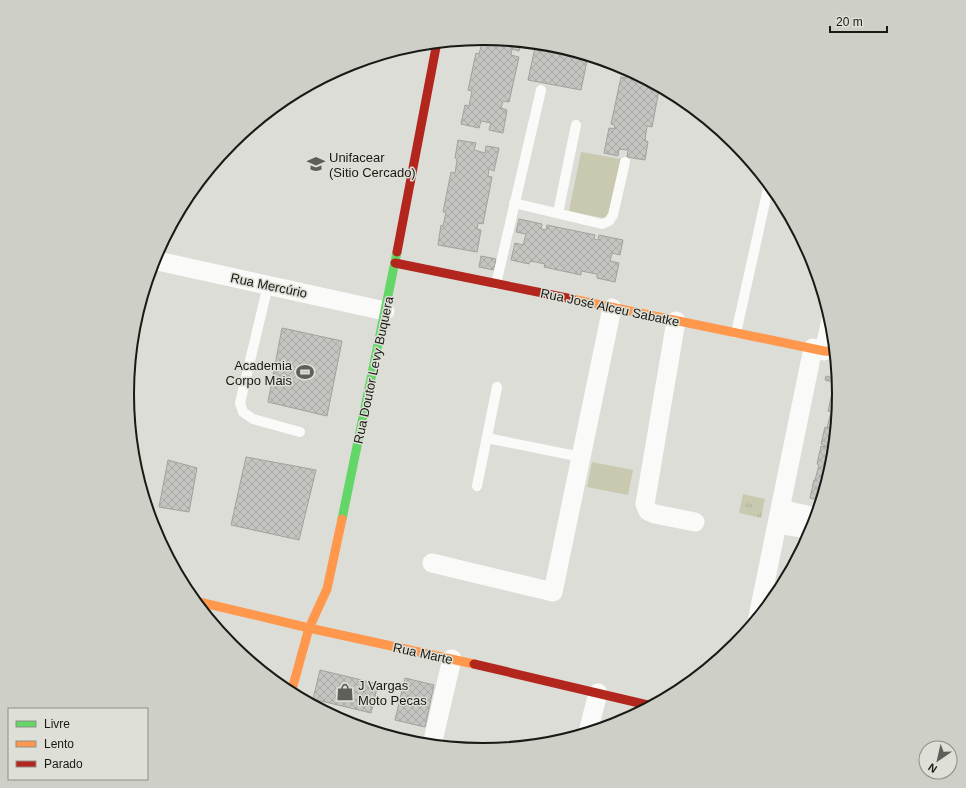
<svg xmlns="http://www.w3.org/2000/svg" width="966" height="788" font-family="Arial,sans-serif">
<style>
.park{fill:url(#park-tufts)}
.garden{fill:#c8c9af}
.building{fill:url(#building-cross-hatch);stroke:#a1a19d}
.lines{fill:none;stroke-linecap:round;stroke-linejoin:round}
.lane{stroke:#fafaf9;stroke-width:10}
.street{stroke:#fafaf9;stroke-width:19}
.fast{stroke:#63d668;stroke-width:9}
.slow{stroke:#ff974d;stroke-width:9}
.jam{stroke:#b3261e;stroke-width:9}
.labels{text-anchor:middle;stroke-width:3;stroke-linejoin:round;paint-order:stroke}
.poi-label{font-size:13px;fill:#191916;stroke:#dedfd6;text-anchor:start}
.street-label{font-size:13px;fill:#191916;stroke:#dedfd6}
.rim{fill:none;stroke:#191916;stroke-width:2}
</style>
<defs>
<pattern id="park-tufts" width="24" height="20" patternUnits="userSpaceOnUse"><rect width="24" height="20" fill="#c8c9af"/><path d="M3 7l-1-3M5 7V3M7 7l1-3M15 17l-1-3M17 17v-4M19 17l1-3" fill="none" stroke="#abac96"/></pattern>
<pattern id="building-cross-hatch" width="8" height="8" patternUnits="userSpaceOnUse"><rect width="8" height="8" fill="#c4c4c0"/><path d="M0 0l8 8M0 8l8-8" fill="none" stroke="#a8a8a4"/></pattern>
</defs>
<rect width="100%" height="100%" fill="#ddddd8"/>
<path class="park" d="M743,494L765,499L761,518L739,513Z"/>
<path class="garden" d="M581,152L621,159L608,219L569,211Z
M592,462L633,470L628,495L587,487Z"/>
<path class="building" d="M481,38L521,42L519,51L512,49L511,55L519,57L509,102L503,101L501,108L507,110L503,133L489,130L491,123L481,121L479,128L461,124L465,105L469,106L472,91L468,90L476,53L479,54L483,39Z
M536,43L553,45L588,56L581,90L528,80Z
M628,70L655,84V89L659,90L652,127L647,126L645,140L648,142L645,160L627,157L628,150L619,149L618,156L604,153L609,128L615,129L614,125L611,124L621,77L626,78Z
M458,140L476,143L474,150L485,153L486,146L499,148L494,171L489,169L488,176L492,177L483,224L478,223L477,229L481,230L477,252L438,245L441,225L443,226L446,212H443L451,172L455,173L457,160L455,158Z
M519,219L542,224L541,229L546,230L547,225L595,235L594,239L598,240L599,235L623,240L620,255L612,253L610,261L619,263L615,282L597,278V274L581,271V275L544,267L545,264L530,261L529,264L511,260L515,243L523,245L526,234L516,232Z
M481,256L496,259L494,270L479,267Z
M282,328L342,341L327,416L268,402Z
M826,376L834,378L833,382L825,380Z
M832,393L839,395L834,449L821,444L825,427L827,428L831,412L828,411Z
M821,446L834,449L832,464L821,501L810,498L814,480H815L819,465L817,464Z
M246,457L316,470L299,540L231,525Z
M168,460L197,468L189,512L159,507Z
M320,670L378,684L371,713L313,699Z
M405,678L434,685L425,727L395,720Z"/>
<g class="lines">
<path class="lane" d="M514,203L602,224L609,221L613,215L625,162
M558,213L576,125
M496,284L541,90
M268,285L240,403L243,412L253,419L300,432
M736,333L769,184
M487,438L581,457
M477,486L497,387"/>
<path class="street" d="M153,260L385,311
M676,321L645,504L648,511L655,514L695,522
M824,351L831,320
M780,509L816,517
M777,524L812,530
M432,563L553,592L612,308
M758,617L813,348
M588,732L598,693
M432,745L452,659"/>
<path class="fast" d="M342,519L397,252"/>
<path class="slow" d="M572,299L824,351L835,352
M195,601L309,628L474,664
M291,693L309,628L327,589L342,519"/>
<path class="jam" d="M397,252L437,42
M395,263L572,299
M474,664L652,706"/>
</g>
<defs>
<g id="university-bare" transform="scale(1.38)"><path d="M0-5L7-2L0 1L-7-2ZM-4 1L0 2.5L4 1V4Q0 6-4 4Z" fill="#5e5e5a" stroke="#dedfd6" stroke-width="2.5" paint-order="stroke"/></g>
<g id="stadium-bare" transform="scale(1.38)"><path d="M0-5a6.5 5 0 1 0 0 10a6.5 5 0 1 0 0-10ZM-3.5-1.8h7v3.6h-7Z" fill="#5e5e5a" stroke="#dedfd6" stroke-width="2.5" paint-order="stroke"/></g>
<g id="shop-bare" transform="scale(1.38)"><path d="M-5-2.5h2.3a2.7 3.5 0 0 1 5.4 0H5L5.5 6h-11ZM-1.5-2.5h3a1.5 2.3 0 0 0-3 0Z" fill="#5e5e5a" stroke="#dedfd6" stroke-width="2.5" paint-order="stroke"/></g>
</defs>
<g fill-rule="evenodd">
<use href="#university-bare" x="316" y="164"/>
<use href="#stadium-bare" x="305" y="372"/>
<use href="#shop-bare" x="345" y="692"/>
</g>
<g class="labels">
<g class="poi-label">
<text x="329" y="162">Unifacear<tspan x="329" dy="15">(Sitio Cercado)</tspan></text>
<text x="292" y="370" text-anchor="end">Academia<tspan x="292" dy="15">Corpo Mais</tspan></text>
<text x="358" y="690">J Vargas<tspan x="358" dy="15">Moto Pecas</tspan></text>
</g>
<g class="street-label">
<text transform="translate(269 285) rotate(12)" y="5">Rua Mercúrio</text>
<text transform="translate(610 307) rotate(12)" y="5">Rua José Alceu Sabatke</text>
<text transform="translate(373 370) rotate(-78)" y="5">Rua Doutor Levy Buquera</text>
<text transform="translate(423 653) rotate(12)" y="5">Rua Marte</text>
</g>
</g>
<path d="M0 0H966V788H0ZM134 394a349 349 0 1 1 698 0a349 349 0 1 1-698 0Z" fill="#cecfc7" fill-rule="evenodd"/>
<path class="rim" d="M134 394a349 349 0 1 1 698 0a349 349 0 1 1-698 0Z"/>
<rect x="8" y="708" width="140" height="72" fill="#dedfd6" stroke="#8f9089"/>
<rect x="16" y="721" width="20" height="6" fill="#63d668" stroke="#8f9089"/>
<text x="44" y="728" font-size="12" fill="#191916">Livre</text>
<rect x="16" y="741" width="20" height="6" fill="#ff974d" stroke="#8f9089"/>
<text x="44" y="748" font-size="12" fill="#191916">Lento</text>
<rect x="16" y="761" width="20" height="6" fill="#b3261e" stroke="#8f9089"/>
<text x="44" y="768" font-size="12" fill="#191916">Parado</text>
<g transform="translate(938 760) rotate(214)"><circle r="19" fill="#dedfd6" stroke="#8f9089"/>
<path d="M0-3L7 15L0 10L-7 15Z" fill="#5e5e5a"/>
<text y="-6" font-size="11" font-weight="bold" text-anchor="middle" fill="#191916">N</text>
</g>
<path d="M830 26v6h57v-6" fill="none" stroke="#191916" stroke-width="2"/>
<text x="836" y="26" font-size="12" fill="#191916" stroke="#dedfd6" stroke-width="3" paint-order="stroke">20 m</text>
</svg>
